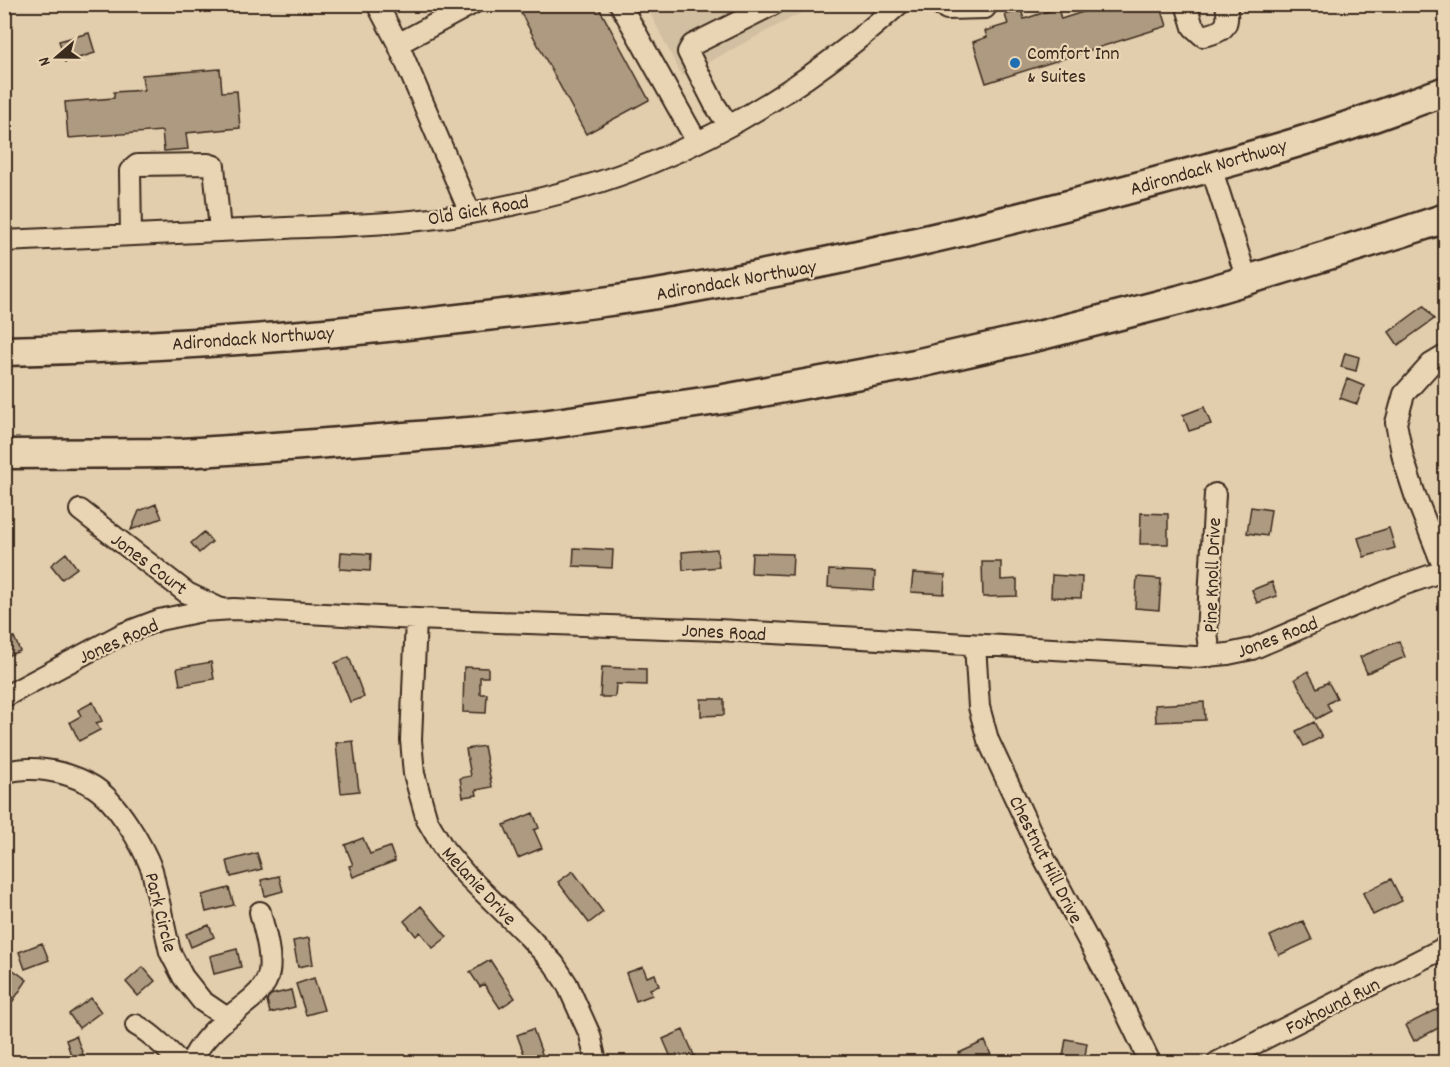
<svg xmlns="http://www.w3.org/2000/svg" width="1450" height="1067" font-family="Dekko,sans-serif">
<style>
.built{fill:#d2bea0}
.building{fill:#ae9a80;stroke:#3b2a1e;stroke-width:1.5}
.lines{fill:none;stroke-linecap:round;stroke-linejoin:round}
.minor-casing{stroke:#3b2a1e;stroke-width:24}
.highway-casing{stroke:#3b2a1e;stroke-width:33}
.minor{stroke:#e9d4b3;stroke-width:20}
.highway{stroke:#e9d4b3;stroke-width:28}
.poi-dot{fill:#1f6fb2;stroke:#e9d4b3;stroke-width:2}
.labels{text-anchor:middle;stroke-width:4.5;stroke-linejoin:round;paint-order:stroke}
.poi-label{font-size:20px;fill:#3b2a1e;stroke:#e9d4b3;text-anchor:start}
.street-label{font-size:20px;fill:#3b2a1e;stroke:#e9d4b3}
</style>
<rect width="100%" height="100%" fill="#e2cdad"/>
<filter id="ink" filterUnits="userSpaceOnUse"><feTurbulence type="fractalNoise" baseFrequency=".0167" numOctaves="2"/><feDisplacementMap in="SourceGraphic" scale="12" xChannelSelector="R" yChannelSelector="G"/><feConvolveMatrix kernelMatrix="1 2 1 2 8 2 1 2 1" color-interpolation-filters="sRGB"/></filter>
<g filter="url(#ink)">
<path class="built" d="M646,5H816L682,76Z"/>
<path class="building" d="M516,4H597L649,100L586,134Z
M1108,4H1160L1167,26L986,83L973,42L987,37L985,31L1008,24L1005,15L1021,10L1024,19L1058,8L1061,19Z
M89,33L95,53L65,62L59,41Z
M220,69L222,92L237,91L240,128L186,133L188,149L164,151L162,131L68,138L65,102L114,98V92L144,90L142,75Z
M1424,306L1434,319L1398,345L1389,332Z
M1345,353L1359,357L1356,371L1341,367Z
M1347,379L1364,386L1357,404L1340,398Z
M1204,407L1211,424L1189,431L1183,415Z
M1446,419V437L1437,430Z
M156,504L162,518L131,530L139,511Z
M1251,507L1271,510L1267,536L1247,533Z
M1141,513L1168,514V544H1140Z
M1389,528L1395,548L1364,557L1358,538Z
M204,532L212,542L199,553L191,543Z
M574,548L613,550L612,568L573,566Z
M717,549L719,567L683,570L682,552Z
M341,552L371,554L370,571L340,569Z
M66,553L77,568L62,579L51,565Z
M752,553L793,554L792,575L751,573Z
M982,562H1001V580L1017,579V596L983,597Z
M829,570L875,572L874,590L828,587Z
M913,573L945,575L944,594L911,592Z
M1052,575L1082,577L1081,598L1051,597Z
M1137,577L1161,579L1159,610L1135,608Z
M1272,582L1277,596L1257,603L1252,590Z
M14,637L20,651L4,657V641Z
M1399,641L1405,657L1367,673L1360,657Z
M349,657L364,697L350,702L335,663Z
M211,662L214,679L180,685L177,668Z
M464,667L488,668V677H480V694H487L486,713L463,712Z
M602,667L646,669V685L616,684L615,697H600Z
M1308,671L1317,688L1328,682L1337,698L1327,704L1331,711L1316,719L1295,679Z
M701,699H724V715L701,716Z
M93,702L102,721L96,723L100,730L79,741L70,722L81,716L78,710Z
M1204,702L1205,720L1156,722L1155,705Z
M1314,722L1322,737L1304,746L1296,731Z
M353,741L359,791L341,793L336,743Z
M484,746L492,787L476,790L477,795L463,797L460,778L471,776L466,749Z
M533,813L539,828L534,830L542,848L518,858L504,825Z
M363,838L370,854L390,847L395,861L353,877L349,866L353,865L345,845Z
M257,853L262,869L231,877L227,861Z
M573,871L603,912L589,923L558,882Z
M279,876L283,891L265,896L261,880Z
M1391,879L1402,901L1373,915L1363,893Z
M229,888L234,905L206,912L202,895Z
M421,906L447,937L433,948L420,932L416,936L404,921Z
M1303,921L1312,940L1279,955L1270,936Z
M209,925L214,937L191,947L186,934Z
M309,938L313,964L298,967L293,941Z
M42,943L49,960L25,969L19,952Z
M237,949L241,967L214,974L210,956Z
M490,960L515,998L500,1008L484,984L480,987L470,972Z
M143,967L155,981L138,996L126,982Z
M643,967L647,977L655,974L659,986L650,989L652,995L636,1001L626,973Z
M12,969L27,980L11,1004L4,999V980Z
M314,978L324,1010L306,1015L296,984Z
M291,990L295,1007L270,1013L266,996Z
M91,998L101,1012L79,1028L69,1014Z
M1444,1006L1446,1009V1024L1414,1041L1406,1025Z
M533,1029L545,1062H527L517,1035Z
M683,1030L697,1062H673L663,1039Z
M76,1036L84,1057L73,1061L66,1040Z
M1066,1039L1087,1043L1084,1062H1062Z
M985,1041L994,1062H957L962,1060L959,1053Z
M1351,1054L1356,1062H1346L1344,1058Z
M1371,1054L1376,1062H1357Z"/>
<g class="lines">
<g class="minor-casing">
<path id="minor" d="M377,4L398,44L470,213
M620,4L697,142
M939,4L947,9L985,8L988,4
M1186,4L1193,27L1203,36C1225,31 1230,27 1226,4
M398,44L472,4
M729,126L715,105L688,52L692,45L774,4
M1211,167L1247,280
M131,235L130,171L137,165L208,164L214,166L220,231
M4,241C98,236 192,232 286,228C348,225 410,224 471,213C532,202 594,187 651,163C742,126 825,71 899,4
M80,510L187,593L221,609
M1445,571L1415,495L1403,458L1396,423L1404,394L1431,364L1446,355
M416,619L411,740L414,774L427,820L444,849L466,875L528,936L554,964L567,984L590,1035L596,1062
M975,645L979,707L988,740L1037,845L1116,992L1150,1062
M1210,656L1207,633L1215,494
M4,697L122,634L159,620L202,611L234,609L416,619L719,630L1195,657L1228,654L1252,649L1397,587L1446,570
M4,772C12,771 20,769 27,769C49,768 75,775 94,787C117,802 142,844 152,870L170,952L183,977L202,1001L227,1018
M136,1025C153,1034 166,1049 180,1062
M191,1062C199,1044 214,1029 230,1016C244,1004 266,992 269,972C272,954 264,929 260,912
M1218,1062L1446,947"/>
</g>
<g class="highway-casing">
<path id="highway" d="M4,351C162,348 320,336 476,317C549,309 623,301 696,287C836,262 976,230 1114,193C1185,174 1257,156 1327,133C1367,120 1406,105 1446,91
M4,454L183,453L289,446L482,431L542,425L724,399L915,364L1038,336L1179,300L1247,280L1400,233L1446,218"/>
</g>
<use href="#minor" class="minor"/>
<use href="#highway" class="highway"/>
</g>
</g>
<circle class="poi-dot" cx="1015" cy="63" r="6"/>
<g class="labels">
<g class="poi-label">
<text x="1027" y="59">Comfort Inn<tspan x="1027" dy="23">&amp; Suites</tspan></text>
</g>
<g class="street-label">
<text transform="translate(1208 166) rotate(-16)" y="7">Adirondack Northway</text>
<text transform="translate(478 209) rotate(-10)" y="7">Old Gick Road</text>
<text transform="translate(736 279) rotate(-10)" y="7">Adirondack Northway</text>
<text transform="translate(253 337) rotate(-4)" y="7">Adirondack Northway</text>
<text transform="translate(150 563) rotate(37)" y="7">Jones Court</text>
<text transform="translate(1211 575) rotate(-88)" y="7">Pine Knoll Drive</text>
<text transform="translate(724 631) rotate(3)" y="7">Jones Road</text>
<text transform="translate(1277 636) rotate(-21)" y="7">Jones Road</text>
<text transform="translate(118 640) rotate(-24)" y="7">Jones Road</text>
<text transform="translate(1047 859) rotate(63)" y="7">Chestnut Hill Drive</text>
<text transform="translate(480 885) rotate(47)" y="7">Melanie Drive</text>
<text transform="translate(162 912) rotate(76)" y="7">Park Circle</text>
<text transform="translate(1332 1005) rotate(-27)" y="7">Foxhound Run</text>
</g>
</g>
<rect width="1450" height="1067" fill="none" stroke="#e9d4b3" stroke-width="24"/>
<rect x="12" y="12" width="1426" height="1043" fill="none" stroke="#3b2a1e" stroke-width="2" filter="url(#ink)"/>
<g transform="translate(57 57) rotate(250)" stroke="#e9d4b3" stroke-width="4.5" paint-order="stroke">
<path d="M0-4.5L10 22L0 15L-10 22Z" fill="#3b2a1e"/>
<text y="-9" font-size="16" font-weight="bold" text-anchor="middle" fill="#3b2a1e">N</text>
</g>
</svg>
